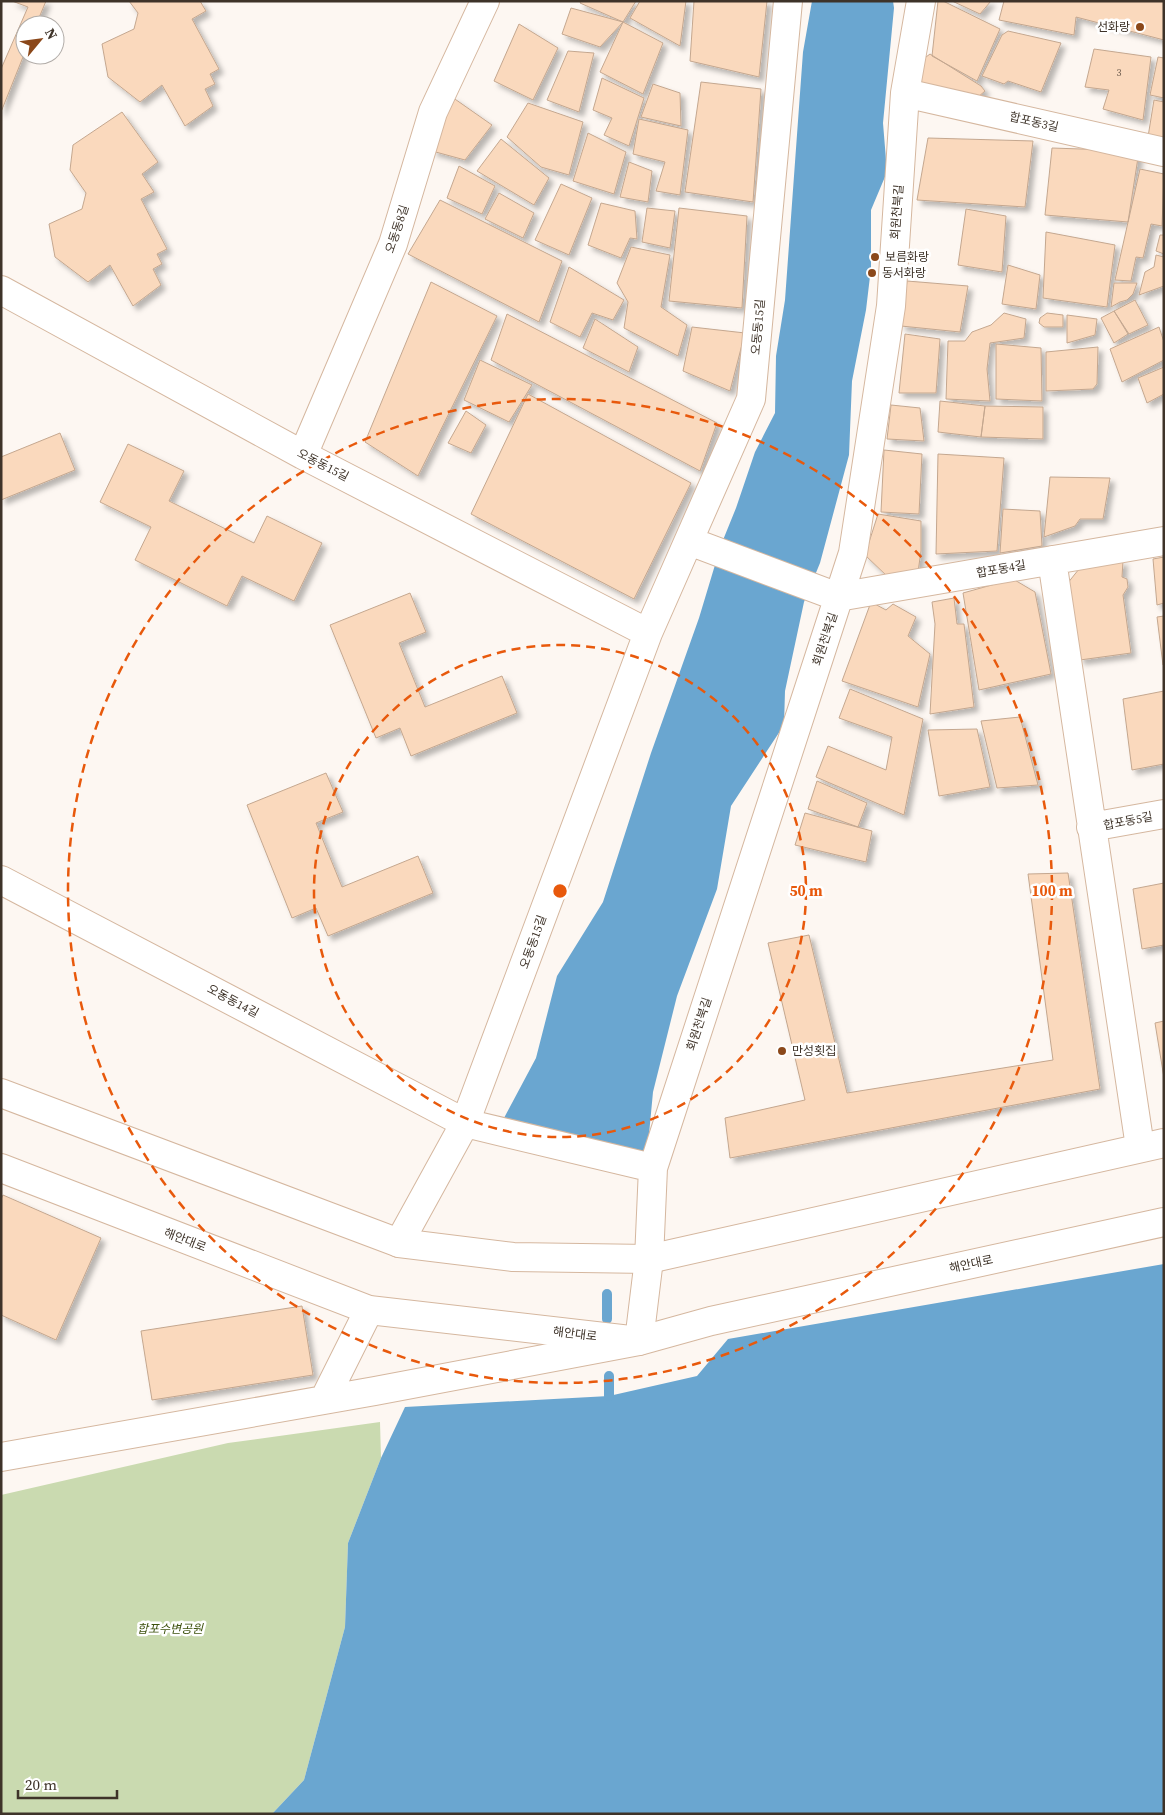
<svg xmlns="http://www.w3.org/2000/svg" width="1165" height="1815" font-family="'Source Serif 4','Noto Sans KR',serif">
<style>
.green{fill:#cadab0}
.water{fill:#6aa6d0}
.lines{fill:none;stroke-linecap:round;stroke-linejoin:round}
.stream{stroke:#6aa6d0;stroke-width:10}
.building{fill:#fad9bd;stroke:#c4a78f;filter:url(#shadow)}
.minor-casing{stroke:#d5b79f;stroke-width:30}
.primary-casing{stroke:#d5b79f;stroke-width:30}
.minor{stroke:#fff;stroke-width:28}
.primary{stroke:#fff;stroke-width:28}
.ring{fill:none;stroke:#e8590c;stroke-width:2.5;stroke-dasharray:9 6}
.poi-dot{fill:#8b481a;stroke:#fff;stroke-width:2}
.labels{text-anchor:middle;stroke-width:5;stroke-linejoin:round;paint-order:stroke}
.number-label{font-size:10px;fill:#6d5c4e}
.poi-label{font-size:12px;fill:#3e3329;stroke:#fff;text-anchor:start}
.street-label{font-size:12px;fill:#3e3329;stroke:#fff}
.park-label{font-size:12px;font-style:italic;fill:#3d510d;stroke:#fff}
.centre{fill:#e8590c;stroke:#fff;stroke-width:2.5}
.ring-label{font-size:15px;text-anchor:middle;font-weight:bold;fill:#e8590c;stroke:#fff;stroke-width:5;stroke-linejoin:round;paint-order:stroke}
</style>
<defs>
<filter id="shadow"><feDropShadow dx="4.5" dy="4.5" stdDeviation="2.5" flood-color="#0004"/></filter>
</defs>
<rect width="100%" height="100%" fill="#fdf7f2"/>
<path class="green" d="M380,1422L381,1458L348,1543L345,1627L304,1780L272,1814H1V1495L228,1443Z"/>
<path class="water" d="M812,1H893L894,8L883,123L887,172L871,210V268L866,310L852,381L849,455L820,563L804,602L785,691L784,725L731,806L717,889L677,996L653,1092L646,1166L497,1131L536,1058L557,976L603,902L651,753L699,618L721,545L736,508L755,452L775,413L776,356L785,300L803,52Z
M1164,1264V1814H272L304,1780L345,1627L348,1543L381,1458L405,1407L609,1396L697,1376L728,1339Z"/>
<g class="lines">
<path class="stream" d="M607,1294V1319
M609,1376V1396"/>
</g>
<path class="building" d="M12,1H46L36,25H25V52L1,112V69L28,7Z
M129,1H200L206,11L192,19L219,69L210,74L215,84L205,89L213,106L185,126L162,85L140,102L108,77L102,44L134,29L138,13Z
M581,1H636L623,22L580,3Z
M640,1H686L680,46L630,18Z
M694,1H767L759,77L690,61Z
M938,1H943L1000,29L977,81L932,56Z
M952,1H991L980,14Z
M1004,1H1164V40L1076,17L1074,35L999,20Z
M571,8L623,22L600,47L562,34Z
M623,22L663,43L643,94L600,72Z
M519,24L558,48L533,100L494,81Z
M1008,31L1061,43L1041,92L1008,81L1004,84L982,76L1002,35Z
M1094,49L1151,57L1143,120L1103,109L1109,90L1085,87Z
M568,51L594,53L579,112L547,100Z
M930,54L981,86L985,91L970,104L915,90L922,60Z
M1158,57L1164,58V98L1150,95Z
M602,78L644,98L629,146L604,135L612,118L593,110Z
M701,82L761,89L753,202L685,192Z
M653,84L680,93L681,126L641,117Z
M452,97L492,125L465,160L432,151Z
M1154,100L1164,102V146L1147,143Z
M528,103L583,122L569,175L541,167L507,137Z
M122,112L158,162L142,174L154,192L141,199L167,249L157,254L162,264L153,269L161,285L133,306L110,265L88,282L55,257L49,224L82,209L86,193L70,170L73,145Z
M639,119L688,130L680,195L656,191L665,162L633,154Z
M588,133L626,152L614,194L573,181Z
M928,138L1033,141L1025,207L917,200Z
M501,139L549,178L534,205L477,171Z
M1052,148L1139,151L1128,222L1045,215Z
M629,162L652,171L648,202L620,197Z
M459,166L495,186L482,214L447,198Z
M1140,169L1164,174L1162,226L1151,224L1143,258L1136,257L1131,281L1115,280Z
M561,184L592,198L569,255L535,240Z
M499,193L534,213L523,238L485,219Z
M440,200L562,261L539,322L408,254Z
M601,203L635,211L637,239L630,238L621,258L588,245Z
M647,208L675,211L670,248L642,242Z
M679,208L747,216L742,308L669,301Z
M966,209L1006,216L1002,272L958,265Z
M1046,232L1115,245L1107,307L1043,298Z
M1160,235H1164V254L1156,251Z
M631,247L670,255L661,307L687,325L678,356L624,328L628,302L617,283Z
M1156,255L1164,257V286L1139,295L1145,272L1154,267Z
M1008,265L1040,275L1036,309L1002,304Z
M569,267L624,300L613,320L592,313L580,337L550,322Z
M907,281L968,286L960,332L901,326Z
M431,282L497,316L418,476L365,442Z
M1114,283H1137L1133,294L1127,300L1120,302L1111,307Z
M1135,300L1148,325L1129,334L1114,311Z
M1114,311L1128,334L1114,343L1101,318Z
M1004,313L1026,319L1024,338L990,343L987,369L990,401L946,399L948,341H965L972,332L991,325Z
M1047,313L1063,315V327H1044L1039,323L1040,318Z
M507,314L717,423L700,471L491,360Z
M1067,315L1097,319L1095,335L1067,343Z
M595,319L638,347L629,372L583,348Z
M692,327L745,333L730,391L683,371Z
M1159,327L1164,342V360L1122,382L1110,349Z
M905,334L940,339L936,393H899Z
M996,344L1041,348L1042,401L996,399Z
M1098,347L1097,384L1093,389L1046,391V352Z
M480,360L532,385L509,422L464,400Z
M1164,367V394L1147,403L1138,378Z
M528,394L691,483L634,599L471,514Z
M940,401L985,406L981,437L938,432Z
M891,405L920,408L924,441L887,439Z
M985,406L1043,407V439L981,437Z
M466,411L486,425L471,453L448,443Z
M60,433L75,470L1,500V457Z
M128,444L184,471L169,501L254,543L267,516L322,543L294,601L242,576L227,606L135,560L151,527L100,502Z
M884,450L922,454L919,514L881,512Z
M938,454L1004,458L997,551L936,554Z
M1050,477L1110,478L1103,519H1080L1075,526L1044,537Z
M1003,509L1040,511L1042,546L1000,553Z
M878,514L921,521V551L918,572L889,578L865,555Z
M1164,557V603L1157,605L1153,559Z
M1123,561L1122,577L1127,579L1128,587L1123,595L1131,653L1080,660L1067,584L1083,564Z
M1013,579L1035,592L1051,674L979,690L963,593Z
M410,593L426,632L399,643L425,707L502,676L517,713L411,756L400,728L376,738L330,625Z
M954,598L957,624H964L974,707L930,714L935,624L932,602Z
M871,602L886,610L893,604L916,617L908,636L930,654L918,707L842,681Z
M1164,616V665H1163L1157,617Z
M850,689L923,719L904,815L816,777L828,746L886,770L892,737L839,718Z
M1164,691V764L1132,770L1123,699Z
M1020,717L1038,785L997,788L981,721Z
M977,729L990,787L939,796L928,730Z
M326,773L343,812L316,823L342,887L418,856L433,893L328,936L316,908L292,918L247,805Z
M817,781L867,803L858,827L808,809Z
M805,813L872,831L866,862L795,845Z
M1068,873L1100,1089L730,1158L725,1118L805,1100L768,943L809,935L847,1093L1053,1060L1028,874Z
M1164,883V945L1142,949L1133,889Z
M1164,1021V1078L1155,1023Z
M3,1195L101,1238L56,1340L1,1315V1199Z
M302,1306L313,1375L152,1400L141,1331Z"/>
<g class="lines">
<g class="minor-casing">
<path id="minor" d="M905,93L1164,152
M1,290L303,455L648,633L465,1123L399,1243
M303,455L393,244L433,112L485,1
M689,541L838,597L1164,541
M1052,560L1140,1147
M648,633L751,399L788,1
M1091,827L1164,814
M1,880L465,1123L653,1168
M324,1400L369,1310
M1,1457L375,1391L639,1341L649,1259L653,1168L853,553L891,306L905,93L921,1"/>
</g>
<g class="primary-casing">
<path id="primary" d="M1,1093L399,1243L513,1257L649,1259L1164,1143
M1,1168L369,1310L639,1341L711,1321L1164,1222"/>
</g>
<use href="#minor" class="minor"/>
<use href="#primary" class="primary"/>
</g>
<g class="ring">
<circle cx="560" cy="891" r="246"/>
<circle cx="560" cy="891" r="492"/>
</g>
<g class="poi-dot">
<circle cx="1140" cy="27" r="5"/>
<circle cx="875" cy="257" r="5"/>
<circle cx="872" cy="273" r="5"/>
<circle cx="782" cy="1051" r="5"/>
</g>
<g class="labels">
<g class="number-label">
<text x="1119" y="76">3</text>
</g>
<g class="poi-label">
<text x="1130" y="31" text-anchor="end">선화랑</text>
<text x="885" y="261">보름화랑</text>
<text x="882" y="277">동서화랑</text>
<text x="792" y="1055">만성횟집</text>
</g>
<g class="street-label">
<text transform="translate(1034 122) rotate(13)" y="4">합포동3길</text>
<text transform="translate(897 212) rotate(-86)" y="4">회원천북길</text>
<text transform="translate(397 229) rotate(-72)" y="4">오동동8길</text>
<text transform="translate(758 327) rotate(-85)" y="4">오동동15길</text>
<text transform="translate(323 465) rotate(27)" y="4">오동동15길</text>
<text transform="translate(1001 569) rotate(-10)" y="4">합포동4길</text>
<text transform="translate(825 639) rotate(-72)" y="4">회원천북길</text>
<text transform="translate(1128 821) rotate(-11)" y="4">합포동5길</text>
<text transform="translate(533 942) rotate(-70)" y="4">오동동15길</text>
<text transform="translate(233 1001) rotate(28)" y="4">오동동14길</text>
<text transform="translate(699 1024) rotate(-72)" y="4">회원천북길</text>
<text transform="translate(185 1240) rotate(21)" y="4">해안대로</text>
<text transform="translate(971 1264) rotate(-12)" y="4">해안대로</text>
<text transform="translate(575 1334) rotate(7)" y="4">해안대로</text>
</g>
<g class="park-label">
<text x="170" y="1633">합포수변공원</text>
</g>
</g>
<circle cx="560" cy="891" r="8" class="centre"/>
<g class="ring-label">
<text x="806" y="896">50 m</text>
<text x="1052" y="896">100 m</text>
</g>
<rect width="1165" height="1815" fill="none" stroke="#3e3329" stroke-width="5"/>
<g transform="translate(40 40) rotate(61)"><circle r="24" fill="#ffffff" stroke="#b2ada9"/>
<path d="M0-4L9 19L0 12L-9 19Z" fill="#8b481a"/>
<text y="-8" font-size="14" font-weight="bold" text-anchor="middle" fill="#3e3329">N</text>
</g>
<path d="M18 1790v8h99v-8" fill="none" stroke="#3e3329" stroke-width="2.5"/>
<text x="25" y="1790" font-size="15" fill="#3e3329" stroke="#ffffff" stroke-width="4" paint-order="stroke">20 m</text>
</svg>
